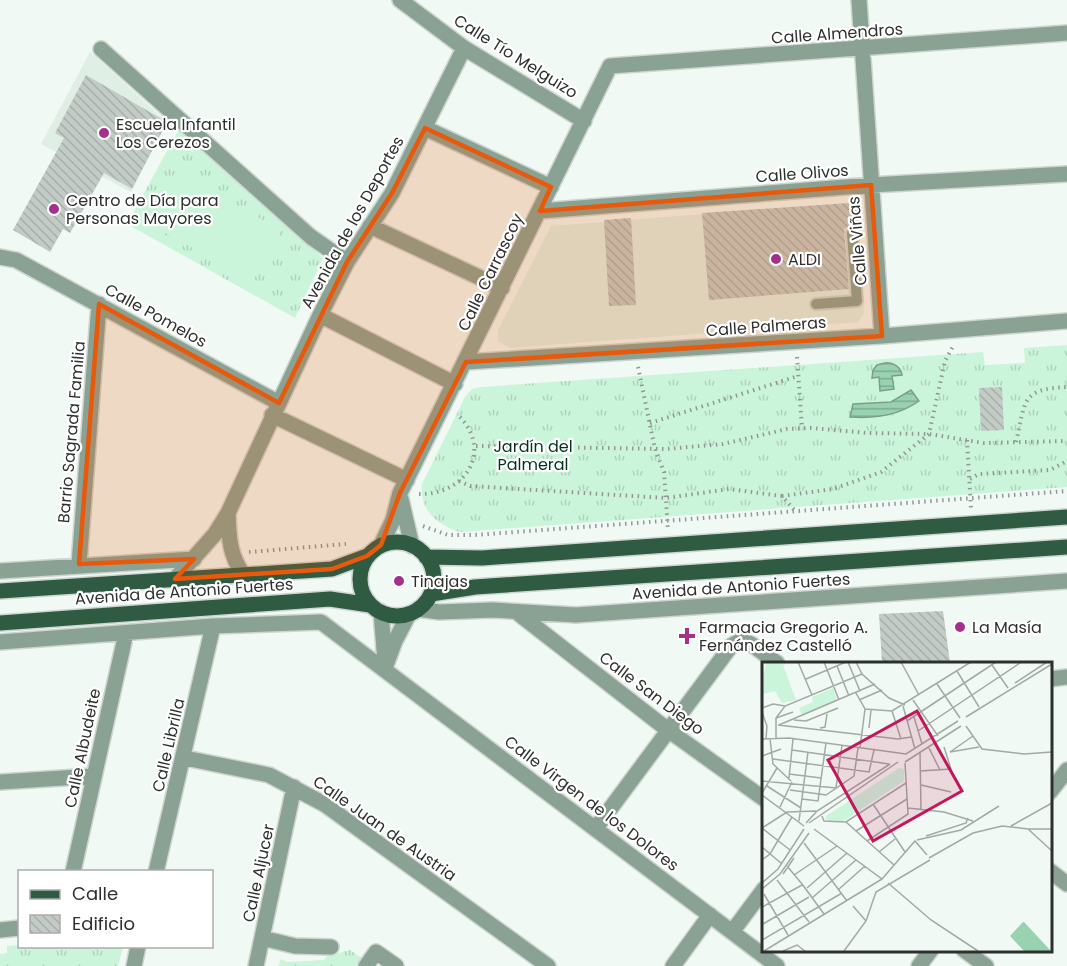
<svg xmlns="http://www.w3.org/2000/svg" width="1067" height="966" font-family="Poppins,sans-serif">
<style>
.built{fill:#dfefe5}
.grass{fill:url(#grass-tufts)}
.garden{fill:#cbf5db}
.water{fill:url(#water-rules);stroke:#79a189;stroke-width:1.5}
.building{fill:url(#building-back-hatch)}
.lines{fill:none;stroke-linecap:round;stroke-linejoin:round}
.lane-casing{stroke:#ced5d0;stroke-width:14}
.street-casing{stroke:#ced5d0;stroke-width:18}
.primary-casing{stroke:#ced5d0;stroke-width:18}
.path{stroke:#929894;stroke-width:4;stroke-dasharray:1.5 4.5;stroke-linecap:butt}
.lane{stroke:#8aa293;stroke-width:10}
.street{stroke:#8aa293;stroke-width:15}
.primary{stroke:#2f5b43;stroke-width:15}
.marked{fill:#e8590c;fill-opacity:0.2;stroke:#e8590c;stroke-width:4.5;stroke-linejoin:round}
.poi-dot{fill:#a4308b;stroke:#fff;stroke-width:2}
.labels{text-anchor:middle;stroke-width:4.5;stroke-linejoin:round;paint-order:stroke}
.street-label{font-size:16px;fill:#2d302e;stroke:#fff}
.poi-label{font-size:16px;fill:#2d302e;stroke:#fff;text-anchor:start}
.park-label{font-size:16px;fill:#03331d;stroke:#fff}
.inset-road{fill:none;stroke:#a3a9a5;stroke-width:1.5}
.view{fill:#c2185b;fill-opacity:0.15;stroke:#c2185b;stroke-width:3}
.inset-edge{fill:none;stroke:#2d302e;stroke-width:3}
</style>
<defs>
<pattern id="grass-tufts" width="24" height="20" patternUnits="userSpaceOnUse" patternTransform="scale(1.5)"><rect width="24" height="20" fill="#cbf5db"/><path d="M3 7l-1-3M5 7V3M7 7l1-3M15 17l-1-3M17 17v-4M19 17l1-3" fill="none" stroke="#afd2bc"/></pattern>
<pattern id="water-rules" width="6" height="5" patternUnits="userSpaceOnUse" patternTransform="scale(1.5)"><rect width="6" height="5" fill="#99d2b0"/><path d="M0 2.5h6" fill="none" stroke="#7dab90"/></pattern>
<pattern id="building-back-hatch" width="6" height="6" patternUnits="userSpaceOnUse" patternTransform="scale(1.5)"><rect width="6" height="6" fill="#c2cbc5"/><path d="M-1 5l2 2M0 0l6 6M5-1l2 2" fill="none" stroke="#a7afaa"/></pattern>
</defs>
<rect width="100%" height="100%" fill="#f1f9f4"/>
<path class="built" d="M90,52L167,122L131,192L41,144Z
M849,203L856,206L858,228L864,313L858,322L522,347L510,348L498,341V330L551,226Z"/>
<path class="grass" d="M179,129L323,258L295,318L127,224Z
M1067,345V487L460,532C437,525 419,510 422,484L465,397L472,389L481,387L983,352L985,365L1025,363L1024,348Z
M19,945L20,946L123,947L118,966H0V954L7,953V946Z
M350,950L362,958L356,966H278L281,959L287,962L324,960L327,956Z"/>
<path class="garden" d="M175,172L281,230L253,281L147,223Z"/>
<path class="water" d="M885,363C893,362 901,367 902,375L892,376L894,389L880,391L879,377L872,378L873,370L877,365Z
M911,390L919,401C898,416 875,419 850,417L853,404L891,402Z"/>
<path class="building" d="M86,75L167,122L132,189L104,173L70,233L63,229L50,252L13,230L64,138L55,133Z
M849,203L856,206L858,228L851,226L844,229L849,289L709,300L702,213Z
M631,218L636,305L609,306L604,220Z
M1002,387L1004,430L981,431L979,388Z
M943,611L950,663H882L879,614Z"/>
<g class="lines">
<g class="lane-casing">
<path id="lane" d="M816,304L857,301L852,233"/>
</g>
<g class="street-casing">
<path id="street" d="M400,0L464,48L584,121
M859,0L882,336
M101,49L311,237L347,262
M425,128L551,187
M540,211L871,185L1067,174
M370,226L502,288
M0,257L16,260L279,403
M320,315L455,384
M466,362L882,336L1067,321
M272,415L407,480
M401,499L412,546
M228,513C229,537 229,554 243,574
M381,545L393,520L400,493L610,66L1067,33
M79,564L99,304
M0,571L194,559
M175,579L215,534L228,513L320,315L347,262L392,193L464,48
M418,609L439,612L493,610L576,615L1067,581
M381,612L385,662
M519,614L668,730L764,799
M0,642L213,626L321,622L777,966
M385,668L395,641L409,614
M1050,679L1067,677
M185,758L269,775L324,804L548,966
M0,782L94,776
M1050,792L1067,770
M596,828L731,646L741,640L751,644L777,663
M1050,871L1067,884
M73,872L126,633
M156,872L213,626
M0,930L20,928
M732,932L764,889
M262,938L295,946L331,947
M964,950L986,966
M134,966L138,946
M256,966L294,787
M366,966L376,952L396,966
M673,966L710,915
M919,966L931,950"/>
</g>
<g class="primary-casing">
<path id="primary" d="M360 579a37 37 0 1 1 74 0a37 37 0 1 1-74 0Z
M426,557L482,558L1067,517
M0,591L332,569L367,556
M431,594L475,587L1067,547
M0,623L330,599L370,605"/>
</g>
<path class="path" d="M797,357L802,428
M638,367L655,449L664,472L668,530
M650,423L798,376
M967,440L971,508
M1016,442C1026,401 1020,389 1067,387
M476,446L666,449L723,444L787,429L811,428L868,433L929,434L984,443L1067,441
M970,479L979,474L1050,470L1067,461
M459,481L470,486L666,498L729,489L782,496L795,511
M419,494C467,495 494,449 457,414
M782,496L833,489L881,472L929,434L945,361L953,346
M423,526L448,535H475L1067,491
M249,552L346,544"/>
<use href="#lane" class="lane"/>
<use href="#street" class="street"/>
<use href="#primary" class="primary"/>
</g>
<path class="marked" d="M425,128L551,187L540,211L871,185L882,336L466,362L400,493L381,545L367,556L332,569L175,579L194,559L79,564L99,304L279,403L347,262L392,193Z"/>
<g class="poi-dot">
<circle cx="104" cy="133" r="6"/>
<circle cx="54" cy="209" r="6"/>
<circle cx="776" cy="259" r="6"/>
<circle cx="399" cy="581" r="6"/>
<circle cx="960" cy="627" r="6"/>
<path d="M684 627h6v6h6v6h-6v6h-6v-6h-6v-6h6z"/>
</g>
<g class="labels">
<g class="street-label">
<text transform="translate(837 33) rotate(-4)" y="6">Calle Almendros</text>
<text transform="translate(516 56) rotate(32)" y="6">Calle Tío Melguizo</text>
<text transform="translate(802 173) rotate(-4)" y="6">Calle Olivos</text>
<text transform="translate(352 222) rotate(-61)" y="6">Avenida de los Deportes</text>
<text transform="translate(857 241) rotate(-95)" y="6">Calle Viñas</text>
<text transform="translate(490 272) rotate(-64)" y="6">Calle Carrascoy</text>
<text transform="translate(156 315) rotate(29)" y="6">Calle Pomelos</text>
<text transform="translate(766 326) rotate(-4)" y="6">Calle Palmeras</text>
<text transform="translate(71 432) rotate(-85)" y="6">Barrio Sagrada Familia</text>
<text transform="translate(741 586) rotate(-4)" y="6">Avenida de Antonio Fuertes</text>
<text transform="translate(184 591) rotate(-4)" y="6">Avenida de Antonio Fuertes</text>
<text transform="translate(652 693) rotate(37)" y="6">Calle San Diego</text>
<text transform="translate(168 745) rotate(-77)" y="6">Calle Librilla</text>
<text transform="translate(82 748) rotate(-78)" y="6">Calle Albudeite</text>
<text transform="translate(592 803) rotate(37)" y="6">Calle Virgen de los Dolores</text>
<text transform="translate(385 828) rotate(35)" y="6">Calle Juan de Austria</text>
<text transform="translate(258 873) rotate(-78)" y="6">Calle Aljucer</text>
</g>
<g class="poi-label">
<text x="116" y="130">Escuela Infantil<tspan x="116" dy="18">Los Cerezos</tspan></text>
<text x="66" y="206">Centro de Día para<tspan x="66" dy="18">Personas Mayores</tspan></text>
<text x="788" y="265">ALDI</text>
<text x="411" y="587">Tinajas</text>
<text x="699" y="633">Farmacia Gregorio A.<tspan x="699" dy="18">Fernández Castelló</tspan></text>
<text x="972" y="633">La Masía</text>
</g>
<g class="park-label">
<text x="533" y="452">Jardín del<tspan x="533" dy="18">Palmeral</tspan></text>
</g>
</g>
<g transform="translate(762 662)">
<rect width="290" height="290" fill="#f1f9f4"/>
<path d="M5,0H23V2L0,16ZM71,26L75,38L40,53L37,46L51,40L50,35ZM137,106L142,107V119L81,159L64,158V154Z" fill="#cbf5db"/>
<path d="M21,3L34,38L20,41L13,29L1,32L0,39V16Z" fill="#cbf5db"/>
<path d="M261,260H262L289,289H262L248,274Z" fill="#99d2b0"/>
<path class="inset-road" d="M36,0L50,33M62,0L77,38M86,0L98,29M94,0L100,12L127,36L143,43M139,0L157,33M230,3L246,26M75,4L87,34M195,9L217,45M44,17L84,0M253,21L285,0M175,22L198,56M94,31L103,47L98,86M97,38L120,28M151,38L176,74M141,44L153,87M0,46L11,42L23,44M103,47L130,49L209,0M130,49L139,77M0,50L5,64L4,77M152,55L160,82M204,55L290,2M14,56L31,50M32,58L44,59L76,46M145,59L234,0M16,63L136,77L149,75M17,63L113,22M204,64L220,87L262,92L290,90M58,66L63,65L65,52M107,66L109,48M156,69L258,1M14,76V56L23,44L100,12M0,77L27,76L144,92L196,59M8,77L11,102L29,119M167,86L178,108M30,88L127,102M158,90L159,147M188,90L217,85M188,90L211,74M0,94L19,87M11,97L107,110L112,88M143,100L199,64M158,109L189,107L182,85M27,112L59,116M27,116L31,77M0,119L74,126L80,83M159,123L189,130M5,124L39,146M28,128L64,133L92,114L96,86M0,131L15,106M0,133L42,164M40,137L56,139L64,81M111,142L143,190M18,145L30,120M146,146L182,150L211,159M60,154L62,159L84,160L144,121M37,159L46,90M84,160L132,203M44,161L55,149L128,102M47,161L136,100M249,164L290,141M0,166L25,150L54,149M0,166L28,188M52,167L120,217L153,179L165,193M266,167H290M94,169L145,137M164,174L204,161L206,156M155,178L199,168L237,144M105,179L146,152L143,101M42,181L85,239M0,185L20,202M117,190L133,177M167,196L211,171L240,164L266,167L290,189M0,198L8,192L30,155M25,204L40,222M21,212L32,196M32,213L75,184M15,218L47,260M0,221L16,207L42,167M126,221L169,258L216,289M45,226L85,191M0,227L18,212L47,171M77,227L103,204M2,232L26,273M49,234L40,222L62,252M50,236L94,198M91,244L104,259M0,245L40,223M1,262L47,235M0,278L80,231M2,289L120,217M21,289L35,283L43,289M82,289L104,259L114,230L168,198"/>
<path class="view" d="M155,49L200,129L111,179L66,98Z"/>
<rect width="290" height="290" class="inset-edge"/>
</g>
<rect x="18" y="870" width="195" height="78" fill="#ffffff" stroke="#abacab" stroke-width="1.5"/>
<rect x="30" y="890" width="30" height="9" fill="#2f5b43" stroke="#abacab" stroke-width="1.5"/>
<text x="72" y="900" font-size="18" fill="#2d302e">Calle</text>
<rect x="30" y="915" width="30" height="18" fill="url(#building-back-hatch)" stroke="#abacab" stroke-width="1.5"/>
<text x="72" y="930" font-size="18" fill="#2d302e">Edificio</text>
</svg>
